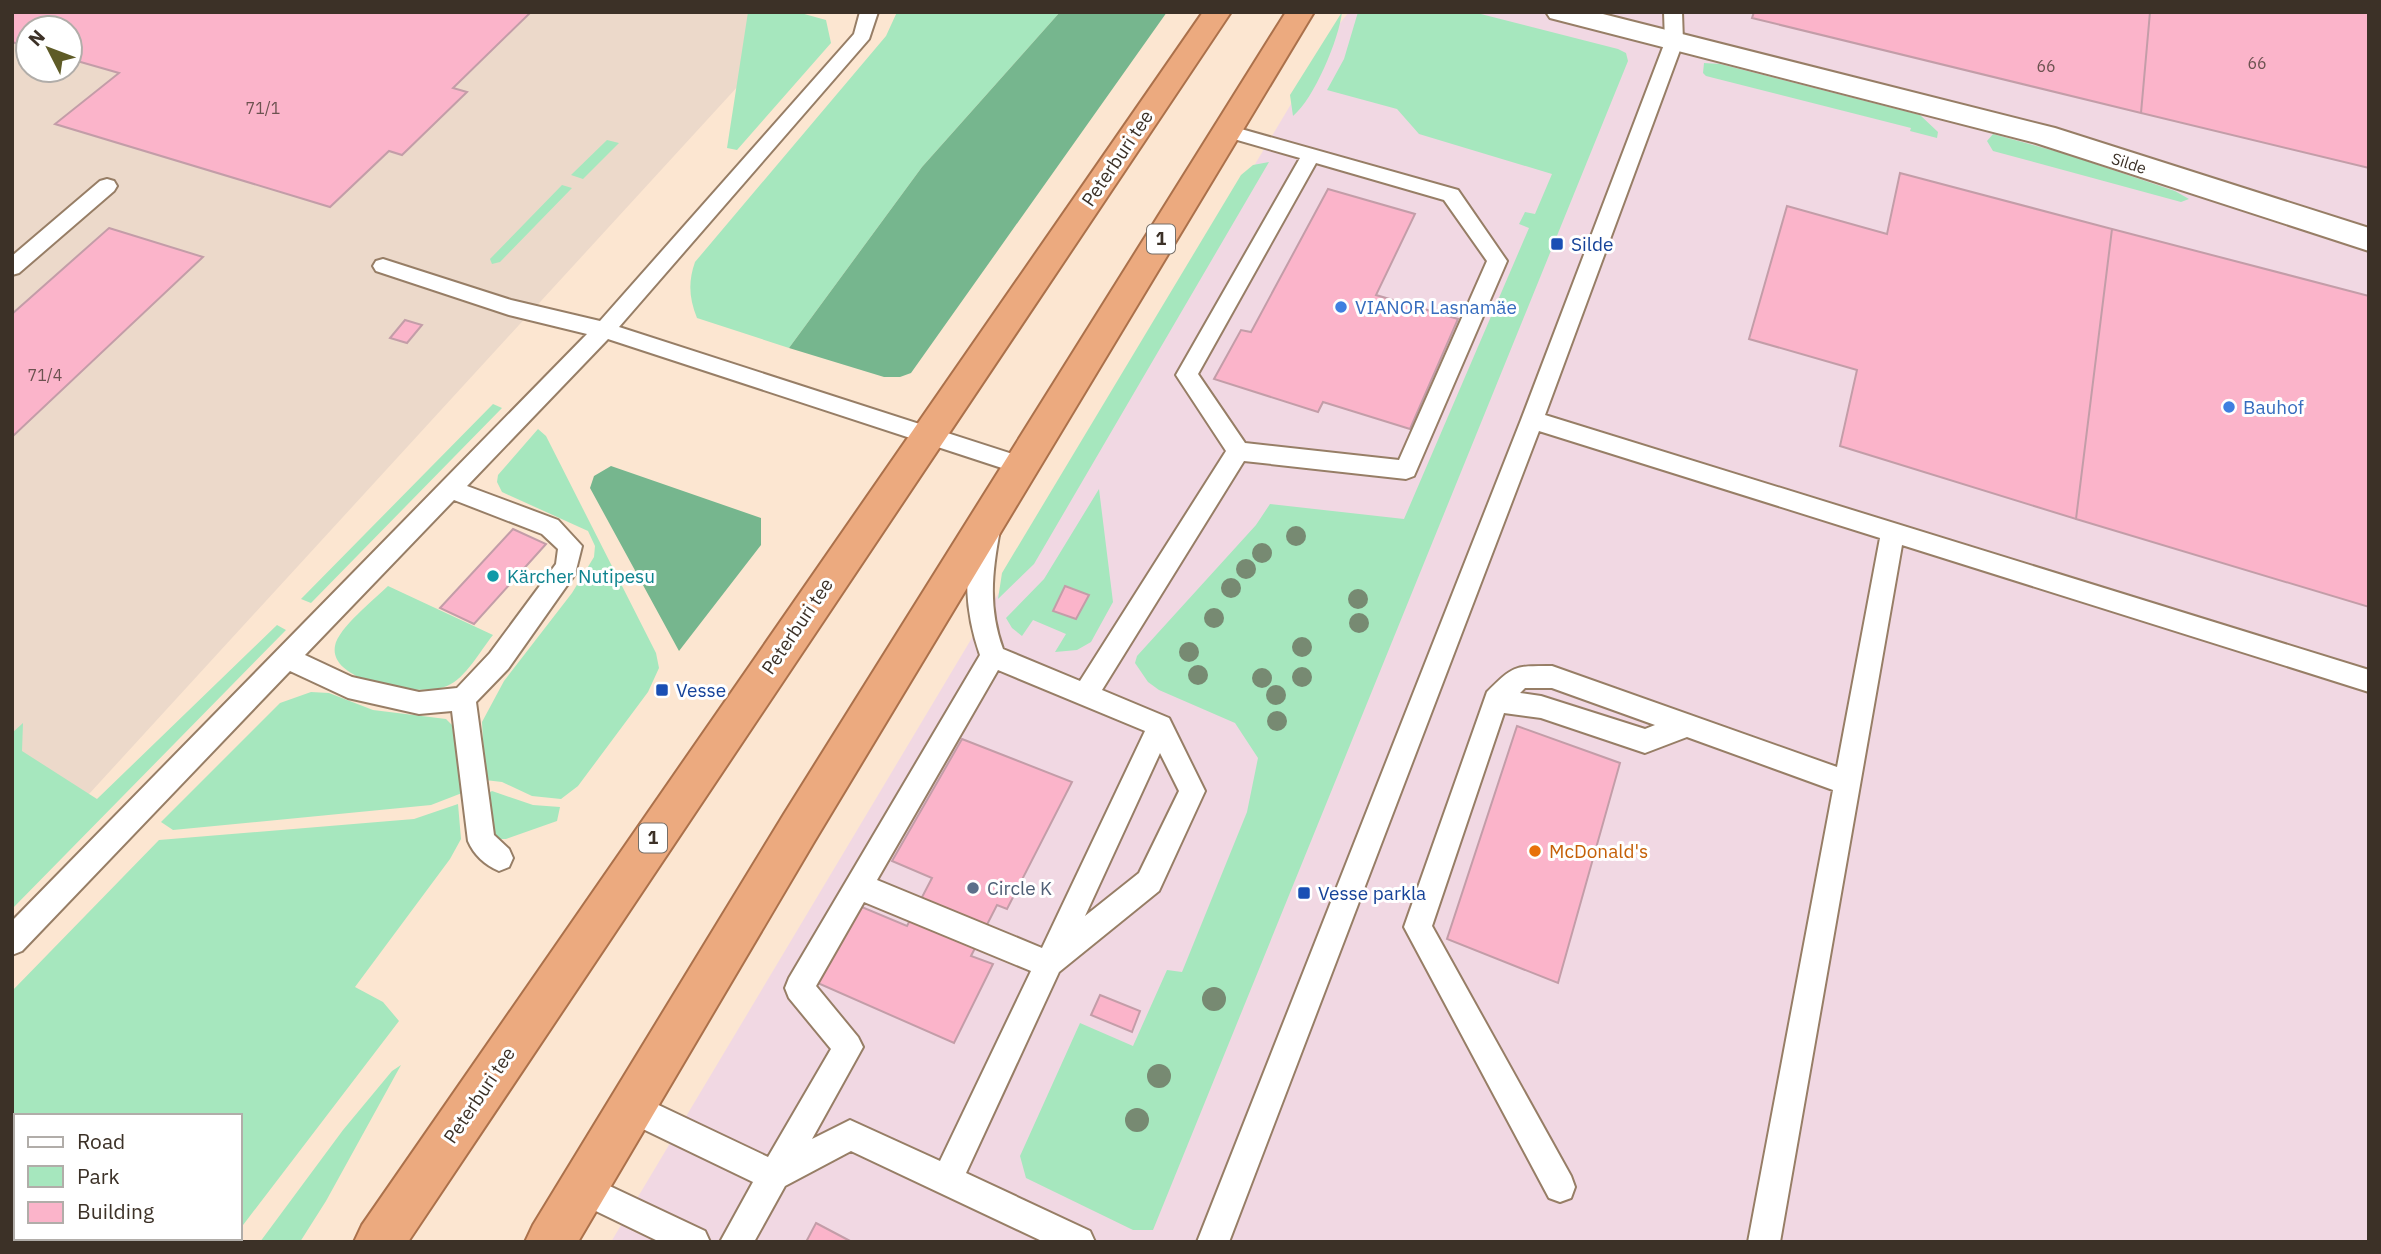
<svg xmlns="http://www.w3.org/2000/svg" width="2381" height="1254" font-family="'IBM Plex Sans',sans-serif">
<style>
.commercial{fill:#f1d8e3}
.industrial{fill:#ecd9ca;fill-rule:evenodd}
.green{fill:#a6e7be}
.forest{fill:#76b68e}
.building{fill:#fbb4ca;stroke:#c39da8;stroke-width:2}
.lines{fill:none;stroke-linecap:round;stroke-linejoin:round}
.service-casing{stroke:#977e66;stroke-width:4}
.minor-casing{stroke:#977e66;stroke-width:4}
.trunk-casing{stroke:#ab714b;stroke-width:4}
.service{fill:#fff;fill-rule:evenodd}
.minor{fill:#fff;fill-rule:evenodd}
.trunk{fill:#ecaa7f;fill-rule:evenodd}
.tree{fill:#778a72}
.transit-dot{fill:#1a4fb4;stroke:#fff;stroke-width:2.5}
.shop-dot{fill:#3f7fe0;stroke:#fff;stroke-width:2.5}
.culture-dot{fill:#0f9aa8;stroke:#fff;stroke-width:2.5}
.food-dot{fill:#e8710a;stroke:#fff;stroke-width:2.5}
.service-dot{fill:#5c6f8a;stroke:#fff;stroke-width:2.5}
.labels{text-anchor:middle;stroke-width:6;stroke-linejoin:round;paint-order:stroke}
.number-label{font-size:16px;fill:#6c5250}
.far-street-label{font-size:16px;fill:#3c3127;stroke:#fff}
.shield{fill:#fff;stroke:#766f68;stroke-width:2}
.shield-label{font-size:18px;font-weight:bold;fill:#3c3127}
.street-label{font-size:19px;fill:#3c3127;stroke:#fff}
.transit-label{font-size:19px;fill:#164399;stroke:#fff;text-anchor:start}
.shop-label{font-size:19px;fill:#366cbe;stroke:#fff;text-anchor:start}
.culture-label{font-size:19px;fill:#0d838f;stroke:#fff;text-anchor:start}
.food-label{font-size:19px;fill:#c56008;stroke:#fff;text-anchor:start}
.service-label{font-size:19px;fill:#4e5e75;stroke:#fff;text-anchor:start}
</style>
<rect width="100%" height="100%" fill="#fce6d1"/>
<path class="commercial" d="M1349,12H2369V1242H611L1337,27Z"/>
<path class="industrial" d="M12,12H806L12,878ZM28,28H70V70H28Z"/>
<path class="green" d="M748,12H797L826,20L831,43L737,150L727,148Z
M897,12H1060L922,167L789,348L697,318C689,298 688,282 695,262L886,36Z
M1342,12C1339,39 1314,99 1293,116L1290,95Z
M1358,12H1473L1618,49L1626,53L1628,61L1153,1230H1133L1026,1178L1020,1156L1080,1023L1133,1046L1167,970L1182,972L1247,812L1258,758L1235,723L1159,690L1148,682L1135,663L1137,656L1256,525L1270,504L1404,519L1529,228L1519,224L1525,212L1535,214L1552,174L1419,134L1397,109L1327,90L1344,59Z
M1704,63L1720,64L1920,115L1938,132L1937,138L1910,131L1911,128L1706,76L1703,73Z
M1993,134L2066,154L2175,191L2189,199L2181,202L1993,151L1987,141Z
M607,140L619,143L583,179L571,175Z
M1269,162L1034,564L998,599L1002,573L1241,175L1253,165Z
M562,185L572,188L500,262L492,264L490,259Z
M493,404L502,408L311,603L301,599Z
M538,429L546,436L656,653L659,668L648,692L578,786L561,799L532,796L502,782L485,780L482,722L504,681L572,593L594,557L595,546L588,531L502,492L497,482L498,475Z
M1099,489L1113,602L1091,642L1077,650L1055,652L1066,634L1033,620L1022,636L1012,628L1006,618L1044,579Z
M388,586L493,635C480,651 466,678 447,686C422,697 328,683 335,646C338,628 375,599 388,586Z
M277,625L286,630L12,909V733L23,723L22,751L97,799Z
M311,692L329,693L373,710L446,719L452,725L462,793L431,805L173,830L161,822L280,703Z
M492,791L533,805L560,807L557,821L506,839H498L492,829L487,794Z
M458,804L461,839L450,859L355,987L383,1002L399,1021L240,1229V1116H16V1203L12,1201V991L159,840L414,819Z
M401,1065L326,1201L300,1242H260L343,1130L392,1071Z
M16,1219V1238H233L230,1242H12V1223Z"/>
<path class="forest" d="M1060,12H1167L911,373L900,377H884L789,348L922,167Z
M611,466L761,518V545L679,651L590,488L594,476Z"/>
<path class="building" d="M12,12H531L453,88L467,92L402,155L389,151L330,207L55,124L119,73L70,59V28H28V47L12,42Z
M1754,12H2150L2141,113L1752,18Z
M2150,12H2369V168L2141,113Z
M1900,173L2112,229L2076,519L1840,446L1857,370L1749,339L1787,206L1887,234Z
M1328,189L1415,214L1376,295L1458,319L1410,429L1323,402L1318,412L1214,379L1241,330L1251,332Z
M109,228L203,257L12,437V314Z
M2112,229L2369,296V607L2076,519Z
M405,320L422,325L407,343L390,338Z
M513,529L546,544L474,624L440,608Z
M1065,586L1089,595L1076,619L1053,611Z
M1517,726L1620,763L1558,983L1447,939Z
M962,739L1072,782L1007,909L997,905L971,956L993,964L954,1043L795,973L838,897L907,926L932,878L892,861Z
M1100,995L1140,1011L1132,1032L1091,1015Z
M816,1223L852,1242H806Z"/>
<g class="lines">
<g class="service-casing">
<path id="service" d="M860,12H878L869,39L619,327L1031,460L1034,466L1031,472L1023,475L608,339L467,486L558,520L582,546L575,574L508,669L476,702L494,835L509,849L513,858L509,867L499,871C485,865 474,855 468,841L452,711L419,714L348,698L290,671L22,951L12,955V921L587,334L509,315L376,271L373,266L376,261L383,259L511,300L600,321L854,34ZM454,500L542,534L558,549L556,564L490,653L457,688L419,692L352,677L305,655Z
M1664,12H1682L1683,42L1545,415L2369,670V692L1902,545L1780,1242H1748L1833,790L1687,737L1645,753L1541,718L1504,713L1432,926L1571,1176L1575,1187L1571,1198L1560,1202L1549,1198L1404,927L1487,692C1514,665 1514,666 1552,666L1837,767L1880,538L1539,431L1229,1242H1197L1521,420L1665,42ZM1525,688H1552L1655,725L1645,729L1541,696L1520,693Z
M1227,125L1458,190L1507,261L1414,476L1406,479L1244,461L1102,690L1169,718L1205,791L1159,891L1059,972L966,1173L1090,1231L1095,1242H1044L851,1151L785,1186L754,1242H720L753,1182L620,1118L616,1107L620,1096L631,1092L768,1157L831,1049L789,998L785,988L789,978L980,655C966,616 960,562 980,523L988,520L996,523L1000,530C992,572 988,608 1003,649L1080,681L1226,451L1176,375L1300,158L1220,135L1218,131L1220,127ZM1316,163L1444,200L1487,261L1399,460L1245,443L1198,374ZM998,670L1145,731L1042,948L877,880ZM1160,753L1179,791L1139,873L1085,916ZM864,902L1031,971L940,1161L850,1120L812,1139L863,1047L858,1037L816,986Z
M107,179L114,181L117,186L114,191L19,273L12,275V256L100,181Z
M582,1173L705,1231L710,1242H660L571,1199L567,1188L571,1177Z"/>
</g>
<g class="minor-casing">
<path id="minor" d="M1546,12H1595L2055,128L2369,228V251L2036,143L1550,18Z"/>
</g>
<g class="trunk-casing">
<path id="trunk" d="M1203,12H1231L408,1242H354L362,1225Z
M1286,12H1314L814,842L578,1242H525L533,1225L784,814Z"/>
</g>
<use href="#service" class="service"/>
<use href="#minor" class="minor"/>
<use href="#trunk" class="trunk"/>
</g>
<g class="tree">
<circle cx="1296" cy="536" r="10"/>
<circle cx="1262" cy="553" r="10"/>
<circle cx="1246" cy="569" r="10"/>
<circle cx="1231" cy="588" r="10"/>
<circle cx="1358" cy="599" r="10"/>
<circle cx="1214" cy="618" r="10"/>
<circle cx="1359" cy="623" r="10"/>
<circle cx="1302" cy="647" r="10"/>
<circle cx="1189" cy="652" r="10"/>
<circle cx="1198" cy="675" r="10"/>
<circle cx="1302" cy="677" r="10"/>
<circle cx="1262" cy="678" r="10"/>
<circle cx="1276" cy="695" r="10"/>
<circle cx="1277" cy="721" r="10"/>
<circle cx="1214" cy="999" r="12"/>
<circle cx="1159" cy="1076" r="12"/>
<circle cx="1137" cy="1120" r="12"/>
</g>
<g class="transit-dot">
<rect x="1550" y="237" width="14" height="14" rx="3.5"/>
<rect x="655" y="683" width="14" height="14" rx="3.5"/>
<rect x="1297" y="886" width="14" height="14" rx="3.5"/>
</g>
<g class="shop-dot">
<circle cx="1341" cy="307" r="7"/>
<circle cx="2229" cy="407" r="7"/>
</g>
<circle class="culture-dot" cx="493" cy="576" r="7"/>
<circle class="food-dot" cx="1535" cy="851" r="7"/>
<circle class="service-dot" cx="973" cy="888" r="7"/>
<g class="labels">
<g class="number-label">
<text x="2257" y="69">66</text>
<text x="2046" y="72">66</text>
<text x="263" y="114">71/1</text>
<text x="45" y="381">71/4</text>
</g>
<g class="far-street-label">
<text transform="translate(2129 163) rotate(18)" y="6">Silde</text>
</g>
<g class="shield">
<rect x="1147" y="224.5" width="28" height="29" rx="5"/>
<rect x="639" y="823.5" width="28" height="29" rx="5"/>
</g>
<g class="shield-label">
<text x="1161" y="245">1</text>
<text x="653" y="844">1</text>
</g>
<g class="street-label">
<text transform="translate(1117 158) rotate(-56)" y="7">Peterburi tee</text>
<text transform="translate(797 626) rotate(-56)" y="7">Peterburi tee</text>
<text transform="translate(479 1095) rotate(-56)" y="7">Peterburi tee</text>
</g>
<g class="transit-label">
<text x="1571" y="251">Silde</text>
<text x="676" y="697">Vesse</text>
<text x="1318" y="900">Vesse parkla</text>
</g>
<g class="shop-label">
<text x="1355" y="314">VIANOR Lasnamäe</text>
<text x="2243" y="414">Bauhof</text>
</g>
<g class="culture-label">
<text x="507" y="583">Kärcher Nutipesu</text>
</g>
<g class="food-label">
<text x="1549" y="858">McDonald's</text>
</g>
<g class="service-label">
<text x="987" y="895">Circle K</text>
</g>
</g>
<rect width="2381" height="1254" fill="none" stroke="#3c3127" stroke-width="28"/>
<rect x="14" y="1114" width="228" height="126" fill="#ffffff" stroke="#b1ada9" stroke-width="2"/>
<rect x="28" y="1137" width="35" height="10" fill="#ffffff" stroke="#b1ada9" stroke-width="2"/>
<text x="77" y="1149" font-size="21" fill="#3c3127">Road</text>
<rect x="28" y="1166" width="35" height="21" fill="#a6e7be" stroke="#b1ada9" stroke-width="2"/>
<text x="77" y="1184" font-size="21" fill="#3c3127">Park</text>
<rect x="28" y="1202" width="35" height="21" fill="#fbb4ca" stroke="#b1ada9" stroke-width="2"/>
<text x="77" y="1219" font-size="21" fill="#3c3127">Building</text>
<g transform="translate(49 49) rotate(312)"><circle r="33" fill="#ffffff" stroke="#b1ada9" stroke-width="2"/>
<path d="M0-5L12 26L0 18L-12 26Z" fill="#5e5b27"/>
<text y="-10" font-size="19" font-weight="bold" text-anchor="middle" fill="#3c3127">N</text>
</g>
</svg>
